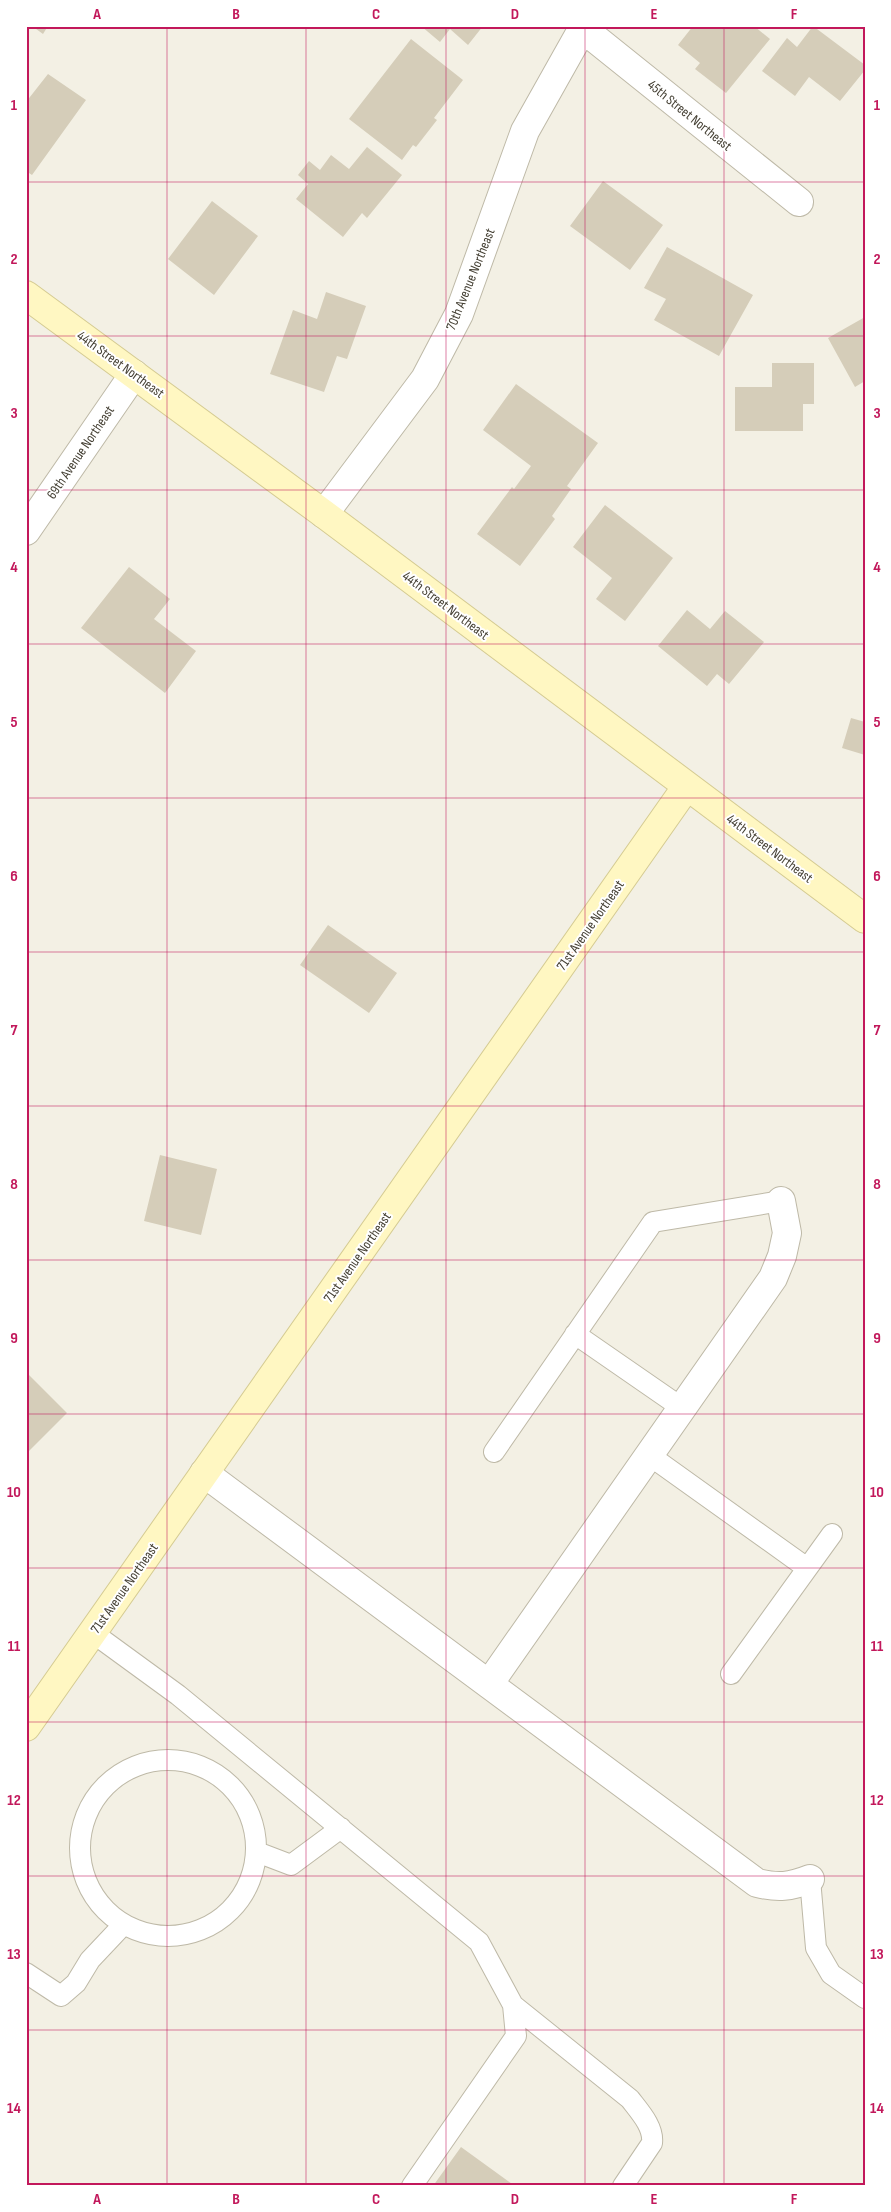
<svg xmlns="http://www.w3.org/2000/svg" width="891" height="2212" font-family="'Sofia Sans Condensed',sans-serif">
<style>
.building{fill:#d5cdb9}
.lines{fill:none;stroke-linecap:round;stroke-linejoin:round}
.lane-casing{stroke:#beb9a7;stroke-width:22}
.street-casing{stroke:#beb9a7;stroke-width:30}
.secondary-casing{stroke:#d5cb92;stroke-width:30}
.lane{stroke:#fff;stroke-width:20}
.street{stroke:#fff;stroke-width:28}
.secondary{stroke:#fff7c2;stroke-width:28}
.grid{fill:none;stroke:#c2185b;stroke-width:1;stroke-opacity:0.55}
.labels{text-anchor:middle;stroke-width:4;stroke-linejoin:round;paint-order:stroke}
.street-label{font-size:14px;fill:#454034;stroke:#fff}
.neatline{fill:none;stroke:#c2185b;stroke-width:2}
.grid-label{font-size:16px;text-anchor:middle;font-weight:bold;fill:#c2185b}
</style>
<rect width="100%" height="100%" fill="#f3f0e4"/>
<path class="building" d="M32,26H48L43,34Z
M421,26H483L468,45L450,29L440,42Z
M693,26H754L770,39L726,93L695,69L700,63L678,45Z
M813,26L865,65V70L840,101L809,77L795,96L762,71L787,38L797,47Z
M411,39L463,80L434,118L437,120L416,147L413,145L402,160L349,119Z
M48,74L86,100L32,175L26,171V102Z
M367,147L402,175L367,218L362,213L343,237L296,199L308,184L298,175L309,161L320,170L331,155L349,169Z
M603,181L663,225L630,270L570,226Z
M212,201L258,236L214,295L168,259Z
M667,247L753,295L719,356L654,320L666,299L644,288Z
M326,292L366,306L347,359L337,356L324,392L270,374L293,310L317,319Z
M865,317V381L855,387L828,338Z
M772,363H814V404H803V431H735V387H772Z
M516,384L598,443L567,486L571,489L552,516L555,519L520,566L477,534L512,487L514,489L531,466L483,430Z
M605,505L673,558L625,621L596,599L612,578L573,547Z
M129,567L170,599L154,619L196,651L165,693L81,628Z
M687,610L710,629L725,611L764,642L729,684L717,674L707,686L658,646Z
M851,718L865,722V755L842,748Z
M328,925L397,973L369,1013L300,965Z
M160,1155L217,1169L201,1235L144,1221Z
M26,1372L67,1413L26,1454Z
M461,2147L515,2186H433Z"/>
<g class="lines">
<g class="lane-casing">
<path id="lane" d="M575,1334L682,1408
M494,1452L653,1222L781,1201
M649,1455L807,1568
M93,1633L178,1695L479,1942L513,2005L630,2099C640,2112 654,2127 652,2143L623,2186
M731,1674L832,1534
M80 1848a88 88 0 1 1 176 0a88 88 0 1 1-176 0Z
M257,1852L291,1865L341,1828
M810,1879L816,1948L831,1974L865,1998
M26,1973L61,1996L76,1983L90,1960L123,1925
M412,2186L516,2036L513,2005"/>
</g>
<g class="street-casing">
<path id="street" d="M582,28L799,202
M324,514L425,379L459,314L525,131L584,26
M26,531L134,374
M204,1473L757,1883C778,1888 790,1887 810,1879
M489,1684L773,1278L782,1256L787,1233L781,1201"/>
</g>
<g class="secondary-casing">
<path id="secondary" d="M26,295L324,514L865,919
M26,1727L687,786"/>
</g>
<use href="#lane" class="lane"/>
<use href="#street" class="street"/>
<use href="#secondary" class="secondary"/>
</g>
<path class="grid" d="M167,26V2186M306,26V2186M446,26V2186M585,26V2186M724,26V2186M26,182H865M26,336H865M26,490H865M26,644H865M26,798H865M26,952H865M26,1106H865M26,1260H865M26,1414H865M26,1568H865M26,1722H865M26,1876H865M26,2030H865"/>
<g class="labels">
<g class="street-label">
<text transform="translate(690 115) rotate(39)" y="5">45th Street Northeast</text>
<text transform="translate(470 279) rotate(-68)" y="5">70th Avenue Northeast</text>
<text transform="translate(121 364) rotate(36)" y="5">44th Street Northeast</text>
<text transform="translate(80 452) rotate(-56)" y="5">69th Avenue Northeast</text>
<text transform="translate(446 605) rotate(37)" y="5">44th Street Northeast</text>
<text transform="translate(770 848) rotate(37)" y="5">44th Street Northeast</text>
<text transform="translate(590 925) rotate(-55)" y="5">71st Avenue Northeast</text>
<text transform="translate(357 1257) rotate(-55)" y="5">71st Avenue Northeast</text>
<text transform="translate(124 1588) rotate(-55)" y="5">71st Avenue Northeast</text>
</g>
</g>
<rect width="891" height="2212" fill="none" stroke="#ffffff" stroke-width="55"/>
<rect x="28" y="28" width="836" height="2156" class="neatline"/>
<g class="grid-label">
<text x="97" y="19">A</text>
<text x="236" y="19">B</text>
<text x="376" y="19">C</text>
<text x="515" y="19">D</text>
<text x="654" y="19">E</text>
<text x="794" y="19">F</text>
<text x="14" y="110">1</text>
<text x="877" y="110">1</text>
<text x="14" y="264">2</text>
<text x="877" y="264">2</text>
<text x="14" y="418">3</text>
<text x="877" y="418">3</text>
<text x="14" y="572">4</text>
<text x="877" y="572">4</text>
<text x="14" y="727">5</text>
<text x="877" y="727">5</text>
<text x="14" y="881">6</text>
<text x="877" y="881">6</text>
<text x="14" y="1035">7</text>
<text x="877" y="1035">7</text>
<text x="14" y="1189">8</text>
<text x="877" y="1189">8</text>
<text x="14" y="1343">9</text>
<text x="877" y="1343">9</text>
<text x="14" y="1497">10</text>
<text x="877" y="1497">10</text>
<text x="14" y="1651">11</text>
<text x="877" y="1651">11</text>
<text x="14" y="1805">12</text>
<text x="877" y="1805">12</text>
<text x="14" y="1959">13</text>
<text x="877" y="1959">13</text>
<text x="14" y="2113">14</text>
<text x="877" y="2113">14</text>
<text x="97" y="2204">A</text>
<text x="236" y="2204">B</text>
<text x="376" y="2204">C</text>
<text x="515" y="2204">D</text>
<text x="654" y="2204">E</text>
<text x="794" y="2204">F</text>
</g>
</svg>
